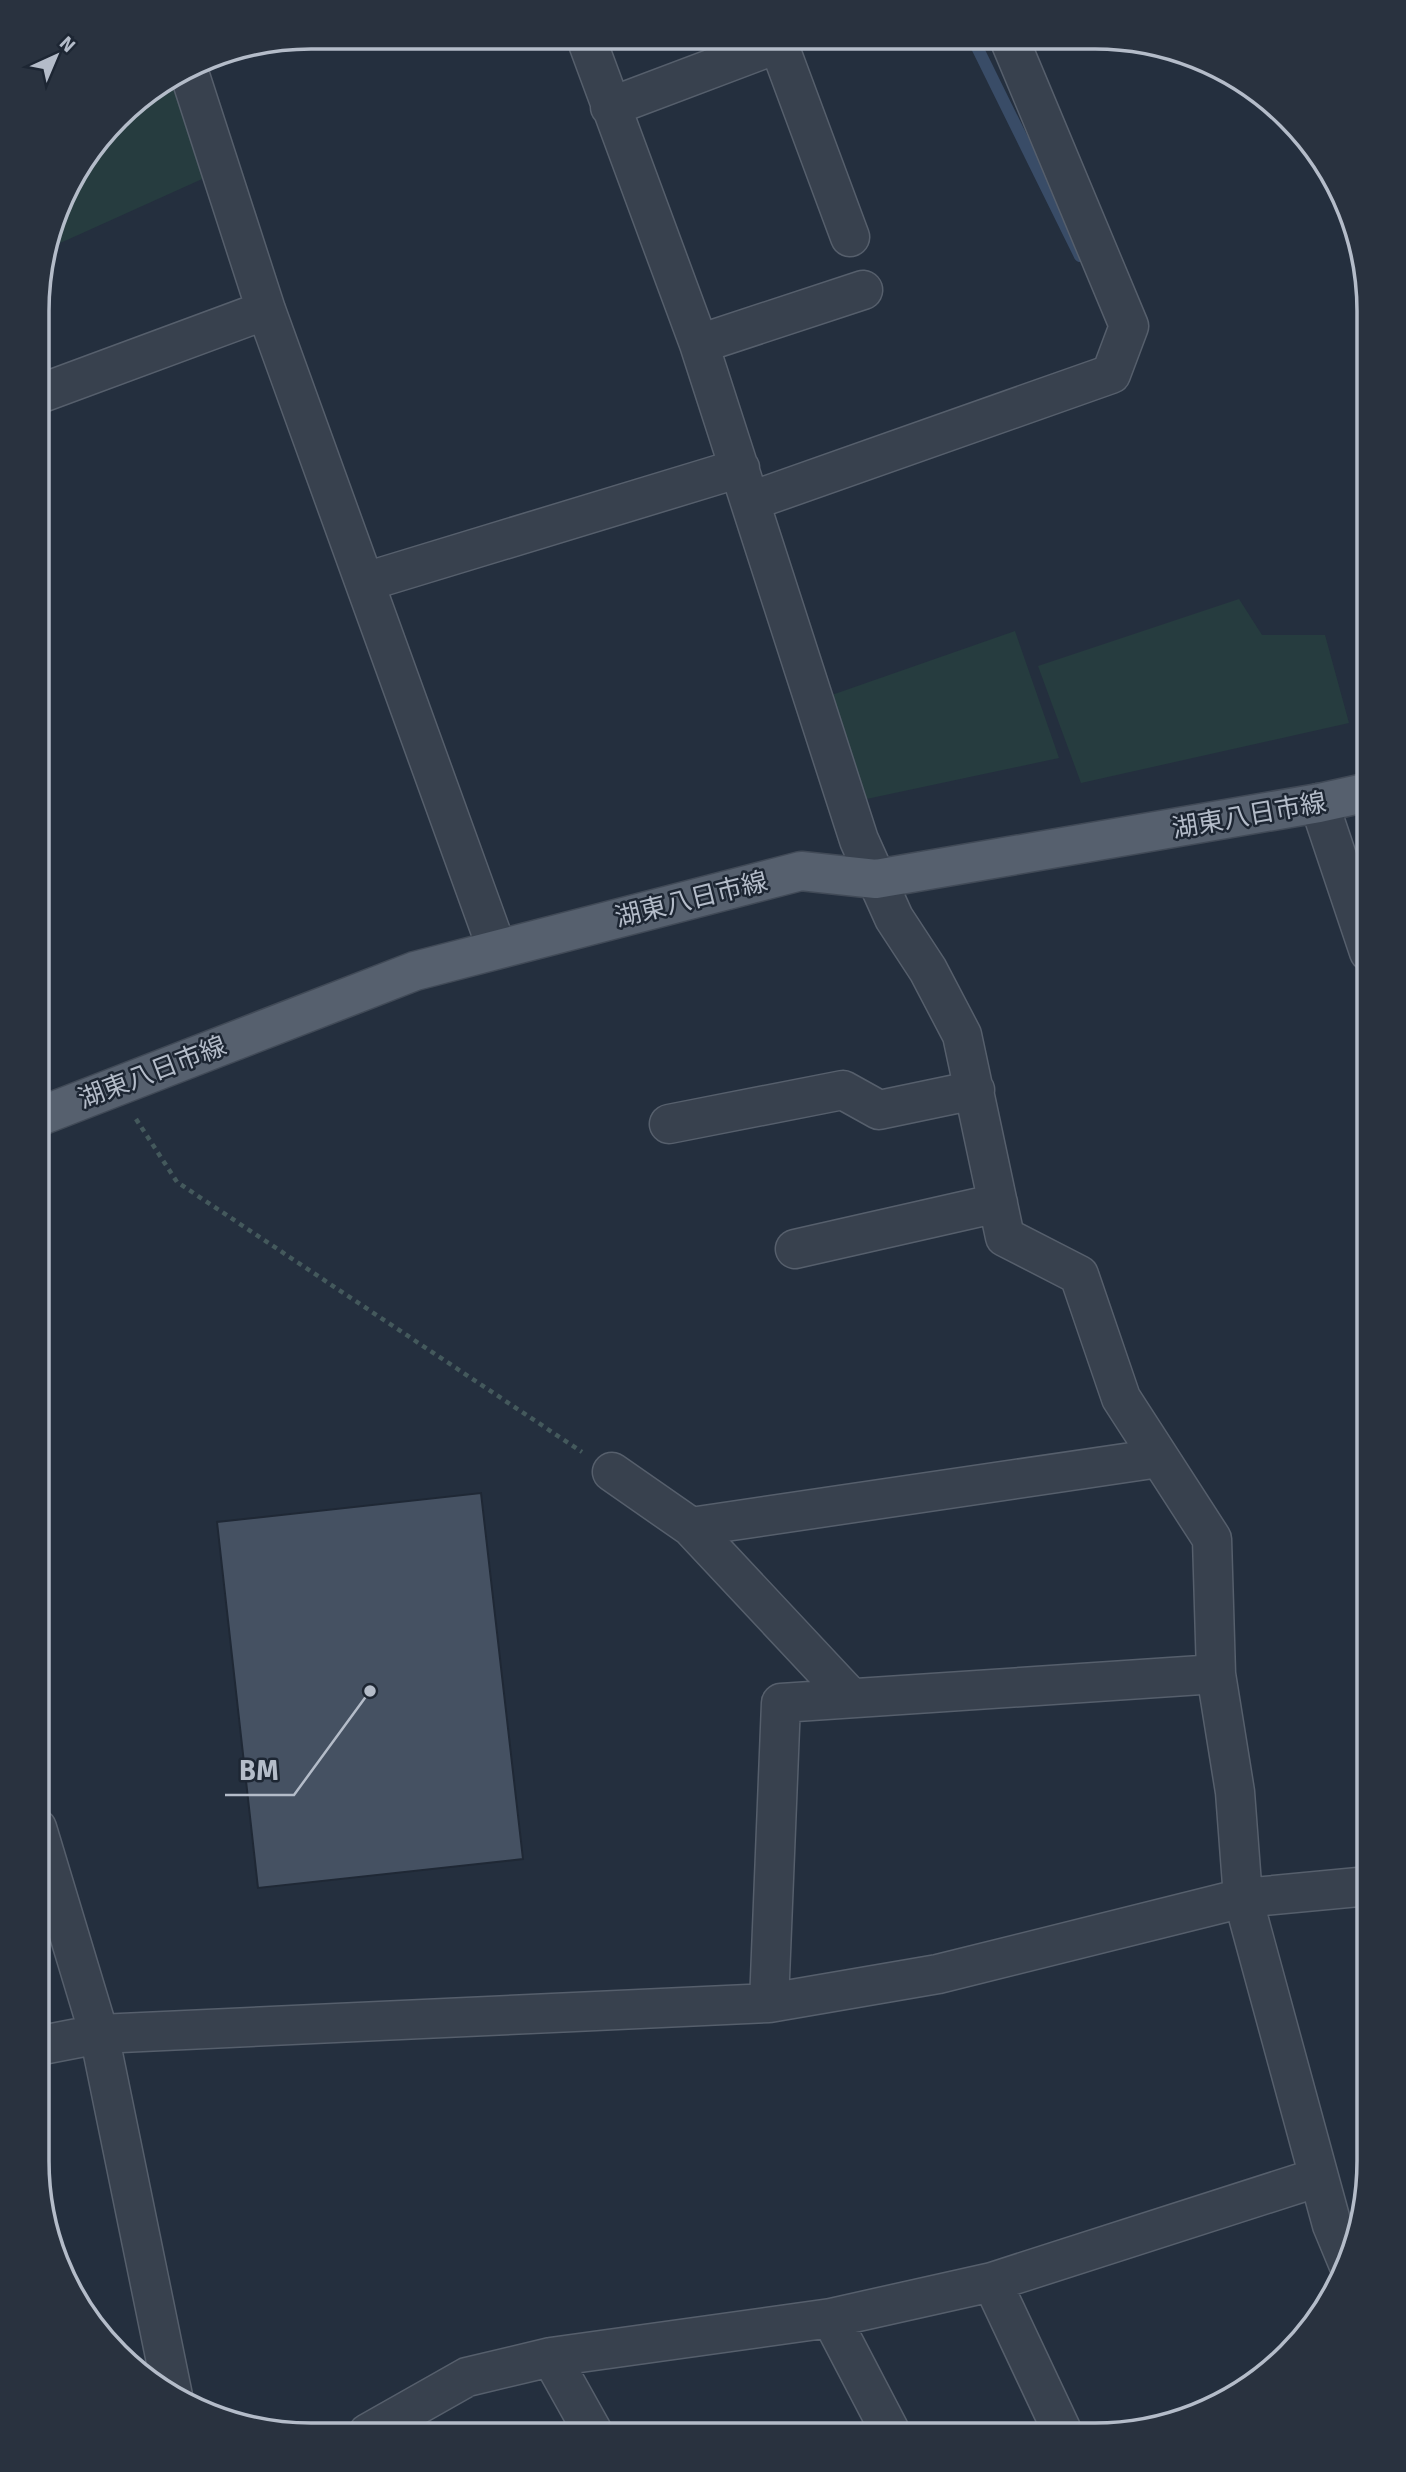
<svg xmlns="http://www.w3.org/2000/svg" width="1406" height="2472" font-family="Signika,'Noto Sans JP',sans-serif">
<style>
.green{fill:#263c3f}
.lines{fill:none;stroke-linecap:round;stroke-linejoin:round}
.stream{stroke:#394c67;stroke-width:12}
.building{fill:#455162;stroke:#1f2835;stroke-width:2}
.minor-casing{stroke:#565f6c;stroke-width:41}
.major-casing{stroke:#414a57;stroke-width:41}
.path{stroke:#44595c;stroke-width:4.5;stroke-dasharray:5 5;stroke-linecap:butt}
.minor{stroke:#38414e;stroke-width:38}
.major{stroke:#56606e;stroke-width:38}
.labels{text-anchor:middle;stroke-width:5;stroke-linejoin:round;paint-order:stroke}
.street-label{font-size:26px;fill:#b4bcc9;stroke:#1d2633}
.rim{fill:none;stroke:#b4bcc9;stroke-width:3.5}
.leader{fill:none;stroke:#b4bcc9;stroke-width:2.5}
.callout-dot{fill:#b4bcc9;stroke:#1d2633;stroke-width:2.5}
.callout-label{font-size:28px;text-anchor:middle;font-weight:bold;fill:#b4bcc9;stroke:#1d2633;stroke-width:5;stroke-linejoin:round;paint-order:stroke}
</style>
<rect width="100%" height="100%" fill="#242f3e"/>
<path class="green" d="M178,75L211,175L47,249L65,189L130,105Z
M1239,599L1262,635H1325L1349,723L1081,783L1038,666Z
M1015,631L1059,758L857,801L826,697Z"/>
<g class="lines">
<path class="stream" d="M974,41L1080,256"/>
</g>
<path class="building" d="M481,1493L523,1859L258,1888L217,1522Z"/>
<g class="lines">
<g class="minor-casing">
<path id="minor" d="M586,38L699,344L859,840L894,918L928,970L962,1035L1005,1237L1079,1275L1121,1398L1212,1539L1216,1674L1235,1792L1243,1898L1332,2225L1349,2266
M777,40L850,237
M188,69L266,310L497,949
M610,107L777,44
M699,344L863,290
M39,394L266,310
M751,501L1111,374L1129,326L1010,41
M365,582L740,468
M1319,803L1369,952
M669,1124L843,1090L879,1110L975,1090
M795,1249L998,1203
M612,1472L691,1527L851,1698
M691,1527L1159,1458
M37,1828L99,2034L173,2396
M769,2003L781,1703L1216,1674
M37,2046L99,2034L769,2003L938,1974L1243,1898L1369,1886
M992,2282L1064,2435
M831,2318L892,2435
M551,2357L594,2434
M368,2433L467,2377L551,2357L831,2318L992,2282L1319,2177"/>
</g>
<g class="major-casing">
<path id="major" d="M38,1117L415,971L801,871L876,879L1319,803L1369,792"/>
</g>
<path class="path" d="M136,1119L177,1182L582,1452"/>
<use href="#minor" class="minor"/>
<use href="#major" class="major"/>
</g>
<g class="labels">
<g class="street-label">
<text transform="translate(1249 815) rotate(-10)" y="9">湖東八日市線</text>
<text transform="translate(691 899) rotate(-14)" y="9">湖東八日市線</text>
<text transform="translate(152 1072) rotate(-21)" y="9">湖東八日市線</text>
</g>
</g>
<path d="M0 0H1406V2472H0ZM311 49H1095A262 262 0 0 1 1357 311V2161A262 262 0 0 1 1095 2423H311A262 262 0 0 1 49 2161V311A262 262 0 0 1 311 49Z" fill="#29323f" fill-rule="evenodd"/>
<path class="rim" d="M311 49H1095A262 262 0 0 1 1357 311V2161A262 262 0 0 1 1095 2423H311A262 262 0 0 1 49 2161V311A262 262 0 0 1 311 49Z"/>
<path class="leader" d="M370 1691L294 1795H225"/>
<circle class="callout-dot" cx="370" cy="1691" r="7"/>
<g class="callout-label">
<text x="259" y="1780">BM</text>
</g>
<g transform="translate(56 56) rotate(44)" stroke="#1d2633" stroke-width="5" paint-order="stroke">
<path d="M0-5L12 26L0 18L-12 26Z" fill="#b4bcc9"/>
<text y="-10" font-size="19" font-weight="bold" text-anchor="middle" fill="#b4bcc9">N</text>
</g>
</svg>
